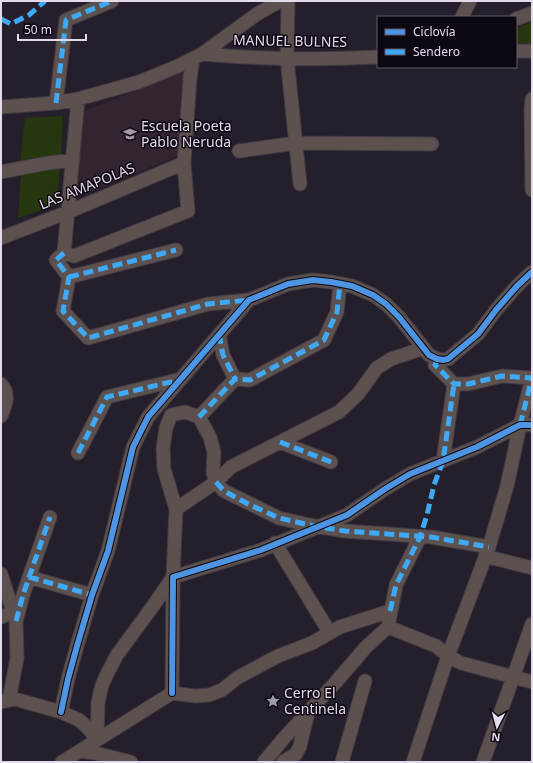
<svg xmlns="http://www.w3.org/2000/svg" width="533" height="763" font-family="'Noto Sans',sans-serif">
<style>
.education{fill:#332530}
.green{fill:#26360e}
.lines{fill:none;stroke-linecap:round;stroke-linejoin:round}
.minor-casing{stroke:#403a45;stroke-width:15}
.minor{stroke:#5c514e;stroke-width:13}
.quiet{stroke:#3fa9f5;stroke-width:5;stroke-dasharray:10 5;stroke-linecap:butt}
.cycleway-casing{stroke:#0c0711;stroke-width:8}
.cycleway{stroke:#4d94e3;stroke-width:6}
.labels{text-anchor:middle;stroke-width:3;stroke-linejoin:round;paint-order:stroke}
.street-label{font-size:14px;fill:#e3dbeb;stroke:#0c0711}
.poi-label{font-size:14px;fill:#e3dbeb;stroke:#0c0711;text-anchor:start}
</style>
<rect width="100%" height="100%" fill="#251f2b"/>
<path class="education" d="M184,72L177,156L74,199L85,111Z"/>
<path class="green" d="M532,22V43H516V28Z
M63,116L61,154L20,162L25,118Z
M59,167V204L18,218L21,175Z"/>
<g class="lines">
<g class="minor-casing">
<path id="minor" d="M288,1L287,58L300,184
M462,17L470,1
M516,19L532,13
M516,51H532
M202,54C260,59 320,60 378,57
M532,99L531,109L532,190
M56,103L66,20L112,1
M1,107L56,103L78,99L139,82L176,67L202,54L257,14L280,1
M239,151L296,143L432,144
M1,172L48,163L73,160
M1,238L68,212L184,163
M64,253L74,256L188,211L184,163L190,78L193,59
M64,253L56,260L69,277L63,311L88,338L208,304L249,300
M64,253L78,99
M69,277L176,250
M219,334L223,355L235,379
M437,359L435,365L454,384H468L502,376L532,378
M1,384C10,394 6,404 1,416
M199,417L235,379L250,380L324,340L337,312L340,284
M280,442L331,462
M78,453L107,397L181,379
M443,461L454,384
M176,509L216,482L231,467L339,412L358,394L377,368L391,359L424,348
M275,543L330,633
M485,556L532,568
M1,574L16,621L17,658L9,700
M29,577L92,595
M1,617L13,612
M16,621L23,595L50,517
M388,627L436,646L448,656L461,663L532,682
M172,693L173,577L261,550L347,515L385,489L410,474L477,447L520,425H532
M1,702L15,699L61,712L79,720L86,726L97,739
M61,712L68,679L77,646L92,595L108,551L133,447L148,417L249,300L288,284L313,280L331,282L352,286L373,295L386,304L399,317L429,355L437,359L443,360L448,359L478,334L496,310L517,286L532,272
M97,739L98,703L102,685L107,674L117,655L153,606L173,577L176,509L164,469L163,448L166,428L171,415L185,412L199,417L210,437L214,452L213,473L216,482L224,491L279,518L314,526L345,531L431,537L489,547
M80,751L95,753L131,762
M62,762L172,693L195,696L209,695L222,690L237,678L278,656L312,643L340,627L390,611
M264,762L284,738L336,682L366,647L388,627L396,585L420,537
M283,762L296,754L300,746L308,713
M342,762L365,681
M413,762L448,656L489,547L507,486L520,425L532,378
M483,762L532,624"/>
</g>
<use href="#minor" class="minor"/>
<path class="quiet" d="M1,19L11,24L29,15L45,1
M56,103L66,20L112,1
M64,253L56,260L69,277L63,311L88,338L208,304L249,300
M69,277L176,250
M219,334L223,355L235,379
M437,359L435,365L454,384H468L502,376L532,378
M199,417L235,379L250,380L324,340L337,312L340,284
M520,425L532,378
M280,442L331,462
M78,453L107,397L179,380
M216,482L224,491L248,504L279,518L314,526L345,531L431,537L489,547
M29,577L92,595
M390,611L396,585L420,537L427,515L434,485L443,461L454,384
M16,621L23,595L50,517"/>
<g class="cycleway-casing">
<path id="cycleway" d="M172,693L173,577L261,550L347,515L385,489L410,474L477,447L520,425H532
M61,712L68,679L77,646L92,595L108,551L133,447L148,417L249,300L288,284L313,280L331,282L352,286L373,295L386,304L399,317L429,355L437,359L443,360L448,359L478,334L496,310L517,286L532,272"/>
</g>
<use href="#cycleway" class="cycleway"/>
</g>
<defs>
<g id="school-bare" transform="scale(1.08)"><path d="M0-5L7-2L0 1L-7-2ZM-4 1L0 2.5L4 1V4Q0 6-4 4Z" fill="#a099a8" stroke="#0c0711" stroke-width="2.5" paint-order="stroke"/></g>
<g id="sight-bare" transform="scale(1.08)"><path d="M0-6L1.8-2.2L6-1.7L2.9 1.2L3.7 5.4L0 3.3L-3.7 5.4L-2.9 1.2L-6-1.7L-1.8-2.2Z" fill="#a099a8" stroke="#0c0711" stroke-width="2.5" paint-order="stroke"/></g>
</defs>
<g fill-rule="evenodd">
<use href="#school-bare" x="130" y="134"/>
<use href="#sight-bare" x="273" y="701"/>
</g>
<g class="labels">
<g class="street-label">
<text transform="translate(290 41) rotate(1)" y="5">MANUEL BULNES</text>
<text transform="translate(87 186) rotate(-22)" y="5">LAS AMAPOLAS</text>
</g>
<g class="poi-label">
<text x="141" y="131">Escuela Poeta<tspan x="141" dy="16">Pablo Neruda</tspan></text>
<text x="284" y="698">Cerro El<tspan x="284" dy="16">Centinela</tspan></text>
</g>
</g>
<rect width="533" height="763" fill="none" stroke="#e3dbeb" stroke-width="4"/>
<rect x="377" y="16" width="140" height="52" fill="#0c0711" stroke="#625c68"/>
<rect x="385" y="29" width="20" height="6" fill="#4d94e3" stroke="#625c68"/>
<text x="413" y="36" font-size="12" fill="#e3dbeb">Ciclovía</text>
<rect x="385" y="49" width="20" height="6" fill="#3fa9f5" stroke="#625c68"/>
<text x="413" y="56" font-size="12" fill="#e3dbeb">Sendero</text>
<g transform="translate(497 727) rotate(186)" stroke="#0c0711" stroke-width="3" paint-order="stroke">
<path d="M0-3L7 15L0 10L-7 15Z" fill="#e3dbeb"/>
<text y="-6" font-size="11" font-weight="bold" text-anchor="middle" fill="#e3dbeb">N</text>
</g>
<path d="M18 34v6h68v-6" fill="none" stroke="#e3dbeb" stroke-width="2"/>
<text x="24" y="34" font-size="12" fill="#e3dbeb" stroke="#0c0711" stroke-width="3" paint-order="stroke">50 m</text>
</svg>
